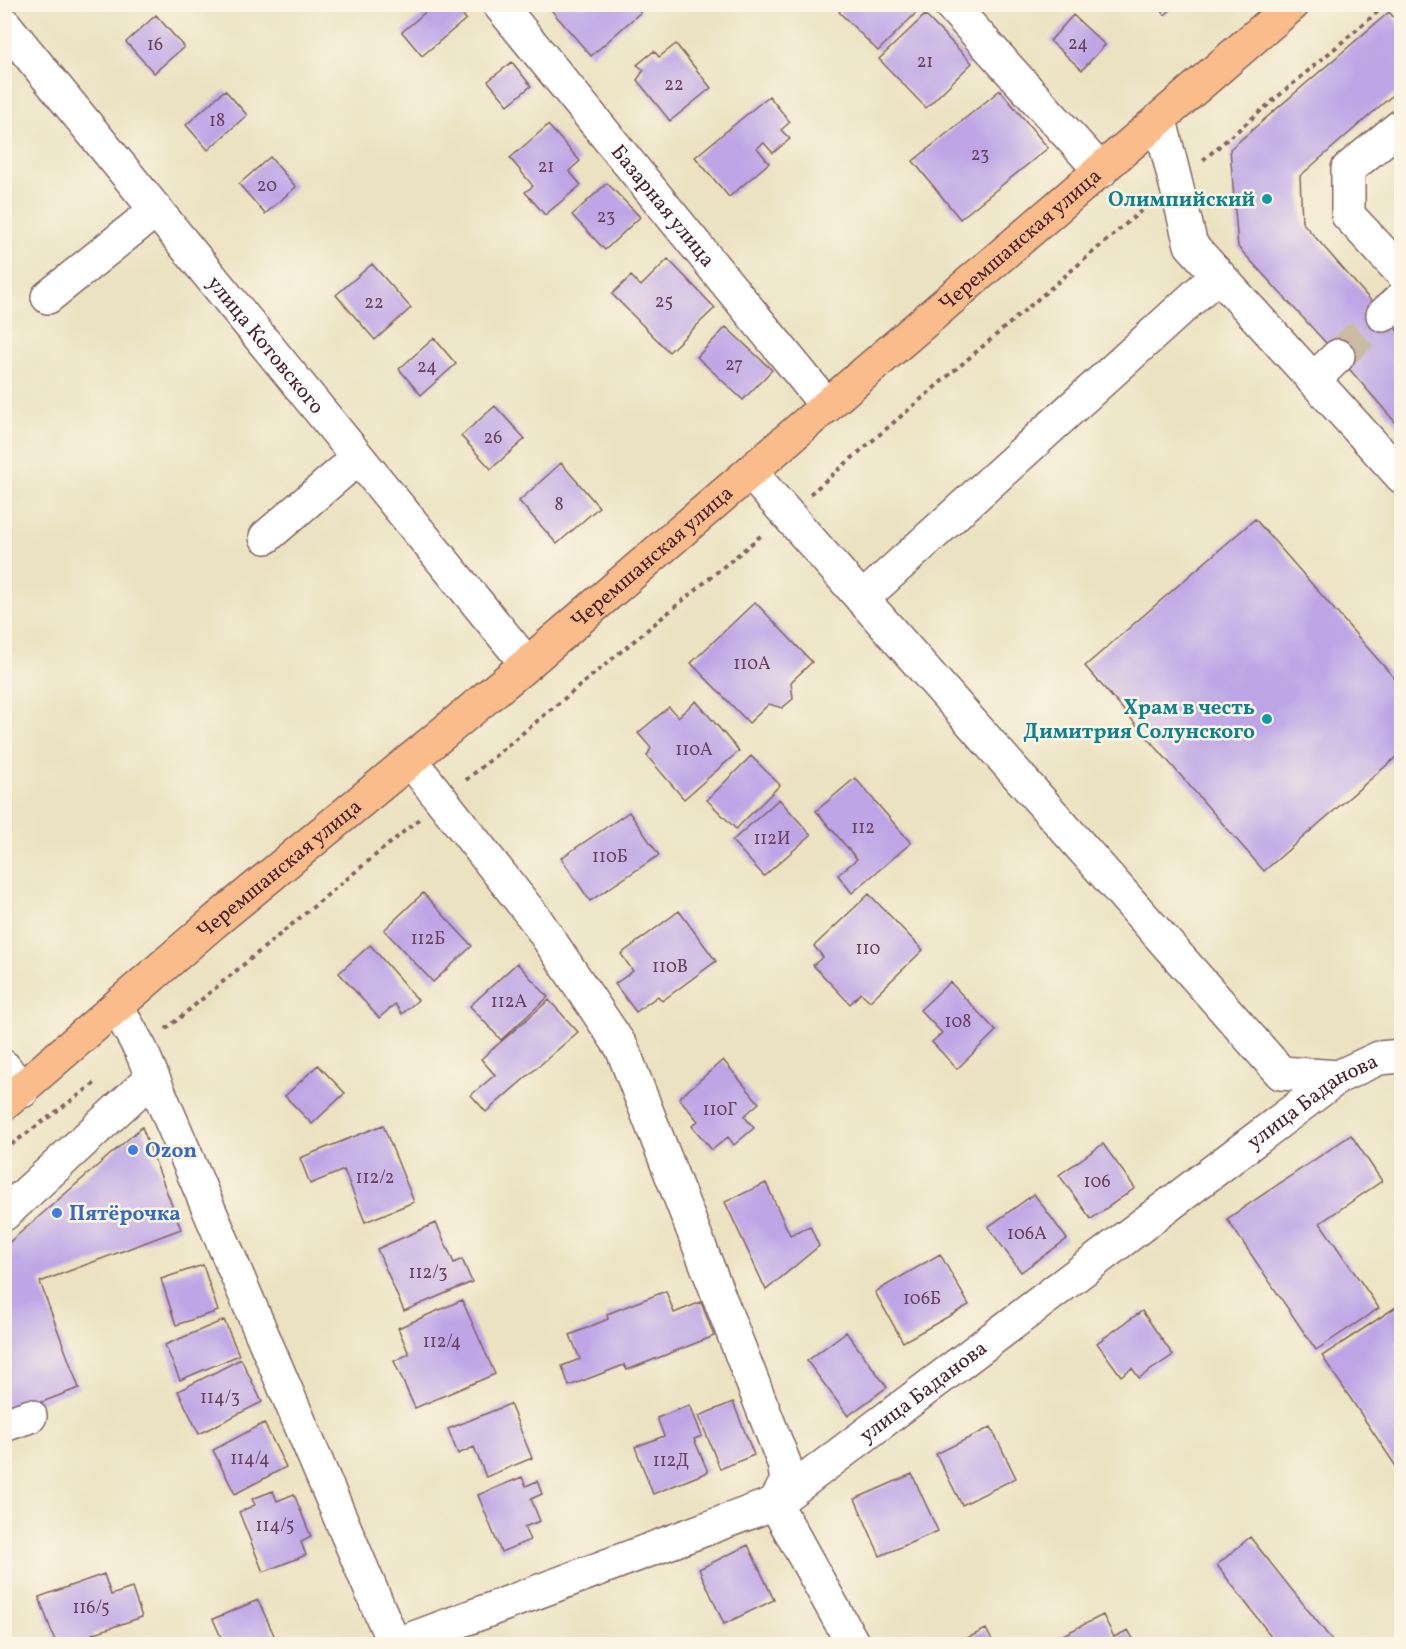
<svg xmlns="http://www.w3.org/2000/svg" width="1406" height="1649" font-family="Vollkorn,serif">
<style>
.building{fill:#bda5e6}
.lines{fill:none;stroke-linecap:round;stroke-linejoin:round}
.minor-tunnel{stroke:#cbbba3;stroke-width:33;stroke-dasharray:33 16;stroke-linecap:butt}
.minor-casing{stroke:#826360;stroke-width:36}
.major-casing{stroke:#826360;stroke-width:36}
.path{stroke:#826360;stroke-width:4;stroke-dasharray:4.5 4.5;stroke-linecap:butt}
.minor{stroke:#fff;stroke-width:33}
.major{stroke:#fabc8b;stroke-width:33}
.culture-dot{fill:#0f9aa8;stroke:#fcf5e5;stroke-width:2}
.shop-dot{fill:#3f7fe0;stroke:#fcf5e5;stroke-width:2}
.labels{text-anchor:middle;stroke-width:5;stroke-linejoin:round;paint-order:stroke}
.number-label{font-size:18px;fill:#67405a}
.culture-label{font-size:21px;font-weight:bold;fill:#0d838f;stroke:#fcf5e5;text-anchor:end}
.street-label{font-size:21px;fill:#4a1f2b;stroke:#fcf5e5}
.shop-label{font-size:21px;font-weight:bold;fill:#366cbe;stroke:#fcf5e5;text-anchor:start}
</style>
<rect width="100%" height="100%" fill="#fcf5e5"/>
<filter id="ink" filterUnits="userSpaceOnUse"><feTurbulence type="fractalNoise" baseFrequency=".0167" numOctaves="2"/><feDisplacementMap in="SourceGraphic" scale="12" xChannelSelector="R" yChannelSelector="G"/><feConvolveMatrix kernelMatrix="1 2 1 2 8 2 1 2 1" color-interpolation-filters="sRGB"/></filter>
<filter id="wash" filterUnits="userSpaceOnUse"><feTurbulence type="fractalNoise" baseFrequency=".008" numOctaves="4" result="noise"/><feDisplacementMap in="SourceGraphic" scale="24" xChannelSelector="R" yChannelSelector="G"/><feGaussianBlur stdDeviation="1.35" result="paint"/><feColorMatrix in="noise" values="0 0 0 0 0 0 0 0 0 0 0 0 0 0 0 0 0 1.4 0 .05"/><feComposite in="paint" operator="in"/></filter>
<g filter="url(#wash)">
<rect width="100%" height="100%" fill="#ebe2c1"/>
<g id="blocks">
<path class="building" d="M435,4H454L466,19L422,56L402,32Z
M559,4H636L642,11L591,56L552,11Z
M847,4H916L920,9L878,51L839,12Z
M1156,4H1177L1165,15Z
M1389,12L1402,27V87L1300,176L1302,222L1402,336V430L1338,356L1238,247L1230,149Z
M156,15L184,47L154,73L126,42Z
M925,15L972,63L926,108L879,59Z
M1073,15L1105,45L1082,70L1050,41Z
M676,44L711,88L670,121L637,80L644,70L637,65L654,51L659,57Z
M512,62L531,86L508,105L488,81Z
M225,90L247,115L208,150L186,125Z
M1000,90L1048,148L960,219L913,161Z
M769,96L790,122L781,130L790,139L773,153L764,143L757,148L769,163L729,197L695,157Z
M548,125L580,161L569,171L581,185L545,215L525,192L533,186L510,158Z
M270,157L296,187L265,214L239,184Z
M607,183L640,217L605,250L572,215Z
M668,259L715,308L669,352L612,294L631,276L641,286Z
M372,264L411,308L375,340L336,295Z
M726,327L772,370L743,400L697,357Z
M434,338L456,364L421,395L399,369Z
M495,406L525,439L491,469L461,436Z
M561,463L599,507L557,544L519,501Z
M1255,519L1402,687V752L1264,871L1085,666Z
M755,602L812,662L791,682L793,699L782,708L769,704L749,723L691,663Z
M696,701L739,751L684,799L647,756L651,748L638,733L669,707L678,717Z
M751,756L780,785L736,829L707,800Z
M855,778L911,843L852,893L838,875L857,859L816,811Z
M779,799L811,835L764,876L732,841Z
M629,812L659,855L590,901L561,858Z
M423,893L472,946L433,982L384,930Z
M869,894L923,950L870,1001L861,993L850,1004L813,965L823,957L814,946Z
M679,911L716,961L662,1001L658,996L636,1012L615,984L633,971L621,954Z
M370,945L418,1000L402,1014L395,1004L379,1018L339,973Z
M517,963L548,997L501,1040L470,1006Z
M950,982L996,1031L957,1069L932,1042L942,1033L920,1010Z
M549,1000L578,1032L486,1112L471,1095L495,1075L481,1059Z
M723,1060L759,1103L744,1116L754,1128L734,1145L728,1137L712,1150L692,1126L698,1121L679,1098Z
M318,1065L345,1093L312,1124L285,1096Z
M383,1125L414,1202L365,1222L344,1170L310,1184L300,1158Z
M142,1127L181,1229L40,1282L79,1388L5,1416V1246Z
M1351,1135L1382,1181L1320,1223L1379,1308L1316,1350L1227,1219Z
M1103,1144L1135,1188L1091,1219L1059,1175Z
M766,1183L790,1235L810,1226L819,1246L766,1290L725,1202Z
M1034,1194L1067,1239L1021,1272L988,1227Z
M436,1223L454,1263L462,1259L472,1282L404,1311L377,1249Z
M940,1254L969,1305L903,1342L875,1292Z
M203,1265L218,1311L176,1325L161,1279Z
M666,1291L674,1313L701,1302L714,1336L627,1370L624,1365L569,1386L562,1366L580,1359L570,1335L608,1319L607,1314Z
M462,1300L495,1374L415,1408L394,1361L409,1354L398,1328Z
M1402,1303V1339L1396,1343L1402,1351V1465L1397,1468L1322,1356Z
M1142,1311L1173,1355L1139,1378L1132,1368L1121,1376L1097,1343Z
M224,1320L239,1355L180,1380L165,1345Z
M846,1332L887,1387L848,1416L807,1361Z
M241,1359L262,1402L199,1434L178,1391Z
M733,1402L754,1455L720,1469L699,1416Z
M510,1404L532,1458L486,1477L474,1447L458,1454L448,1429Z
M690,1405L702,1436L694,1439L708,1472L653,1494L635,1447L664,1436L657,1418Z
M264,1423L286,1467L235,1494L213,1450Z
M991,1427L1016,1478L962,1505L936,1454Z
M912,1474L938,1531L880,1556L855,1499Z
M522,1477L526,1486L537,1481L542,1494L531,1499L540,1521L524,1527L530,1540L501,1552L478,1495Z
M273,1491L277,1501L294,1494L311,1537L301,1542L306,1555L263,1572L239,1512L255,1505L252,1499Z
M1250,1537L1335,1644H1277L1217,1565Z
M748,1545L774,1600L724,1624L699,1569Z
M104,1574L111,1595L132,1588L142,1617L92,1634L95,1644H56L39,1597Z
M258,1600L278,1644H224L213,1619Z
M1103,1615L1114,1637L1128,1630L1136,1644H1061L1057,1638Z
M986,1629L994,1644H955Z"/>
</g>
</g>
<g filter="url(#ink)">
<use href="#blocks" fill-opacity="0" stroke="#826360" stroke-width="1.5"/>
<g class="lines">
<path class="minor-tunnel" d="M1338,356L1383,315"/>
<g class="minor-casing">
<g id="minor">
<path id="s1" d="M499,4L827,406"/>
<path d="M950,4L1101,171"/>
<path id="s2" d="M4,24L527,664"/>
<path d="M1160,120L1191,245L1402,477"/>
<path d="M1402,125L1348,169V215L1402,273"/>
<path d="M48,297L156,210"/>
<path d="M1383,315L1402,298"/>
<path d="M1313,380L1338,356"/>
<path d="M750,472L1281,1073L1338,1077"/>
<path d="M266,537L358,458"/>
<path d="M862,599L1218,275"/>
<path d="M411,761L536,920L622,1048L784,1463L787,1481L775,1503L853,1644"/>
<path d="M117,1007L141,1050L394,1644"/>
<path d="M4,1067L22,1091"/>
<path d="M4,1214L152,1078"/>
<path d="M4,1425L30,1416"/>
<path id="s3" d="M398,1644L775,1503L1338,1077L1379,1058L1402,1056"/>
</g>
</g>
<g class="major-casing">
<g id="major">
<path id="s4" d="M4,1104L214,922L527,664L1293,4"/>
</g>
</g>
<path class="path" d="M1203,160L1387,4
M810,494L1148,205
M466,780L763,534
M166,1029L419,819
M4,1150L98,1081"/>
<use href="#minor" class="minor"/>
<use href="#major" class="major"/>
</g>
</g>
<g class="culture-dot">
<circle cx="1267" cy="199" r="6"/>
<circle cx="1267" cy="719" r="6"/>
</g>
<g class="shop-dot">
<circle cx="133" cy="1150" r="6"/>
<circle cx="57" cy="1213" r="6"/>
</g>
<g class="labels">
<g class="number-label">
<text x="1078" y="49">24</text>
<text x="155" y="50">16</text>
<text x="925" y="67">21</text>
<text x="674" y="90">22</text>
<text x="217" y="126">18</text>
<text x="980" y="160">23</text>
<text x="546" y="172">21</text>
<text x="267" y="191">20</text>
<text x="606" y="222">23</text>
<text x="664" y="307">25</text>
<text x="374" y="308">22</text>
<text x="734" y="370">27</text>
<text x="427" y="372">24</text>
<text x="493" y="443">26</text>
<text x="559" y="510">8</text>
<text x="752" y="669">110А</text>
<text x="694" y="755">110А</text>
<text x="863" y="833">112</text>
<text x="772" y="844">112И</text>
<text x="610" y="862">110Б</text>
<text x="428" y="944">112Б</text>
<text x="868" y="954">110</text>
<text x="670" y="972">110В</text>
<text x="509" y="1007">112А</text>
<text x="958" y="1027">108</text>
<text x="720" y="1115">110Г</text>
<text x="375" y="1183">112/2</text>
<text x="1097" y="1187">106</text>
<text x="1027" y="1239">106А</text>
<text x="428" y="1278">112/3</text>
<text x="922" y="1304">106Б</text>
<text x="442" y="1347">112/4</text>
<text x="220" y="1403">114/3</text>
<text x="250" y="1464">114/4</text>
<text x="671" y="1466">112Д</text>
<text x="275" y="1531">114/5</text>
<text x="91" y="1613">116/5</text>
</g>
<g class="culture-label">
<text x="1255" y="206">Олимпийский</text>
<text x="1255" y="714">Храм в честь<tspan x="1255" dy="24">Димитрия Солунского</tspan></text>
</g>
<g class="street-label">
<text dy="7" stroke="none"><textPath href="#s1" startOffset="260">Базарная улица</textPath></text>
<text dy="7" stroke="none"><textPath href="#s4" startOffset="1334">Черемшанская улица</textPath></text>
<text dy="7" stroke="none"><textPath href="#s2" startOffset="414">улица Котовского</textPath></text>
<text dy="7" stroke="none"><textPath href="#s4" startOffset="848">Черемшанская улица</textPath></text>
<text dy="7" stroke="none"><textPath href="#s4" startOffset="362">Черемшанская улица</textPath></text>
<text dy="7" stroke="none"><textPath href="#s3" startOffset="1074">улица Баданова</textPath></text>
<text dy="7" stroke="none"><textPath href="#s3" startOffset="588">улица Баданова</textPath></text>
</g>
<g class="shop-label">
<text x="145" y="1157">Ozon</text>
<text x="69" y="1220">Пятёрочка</text>
</g>
</g>
<rect width="1406" height="1649" fill="none" stroke="#fcf5e5" stroke-width="24"/>
</svg>
